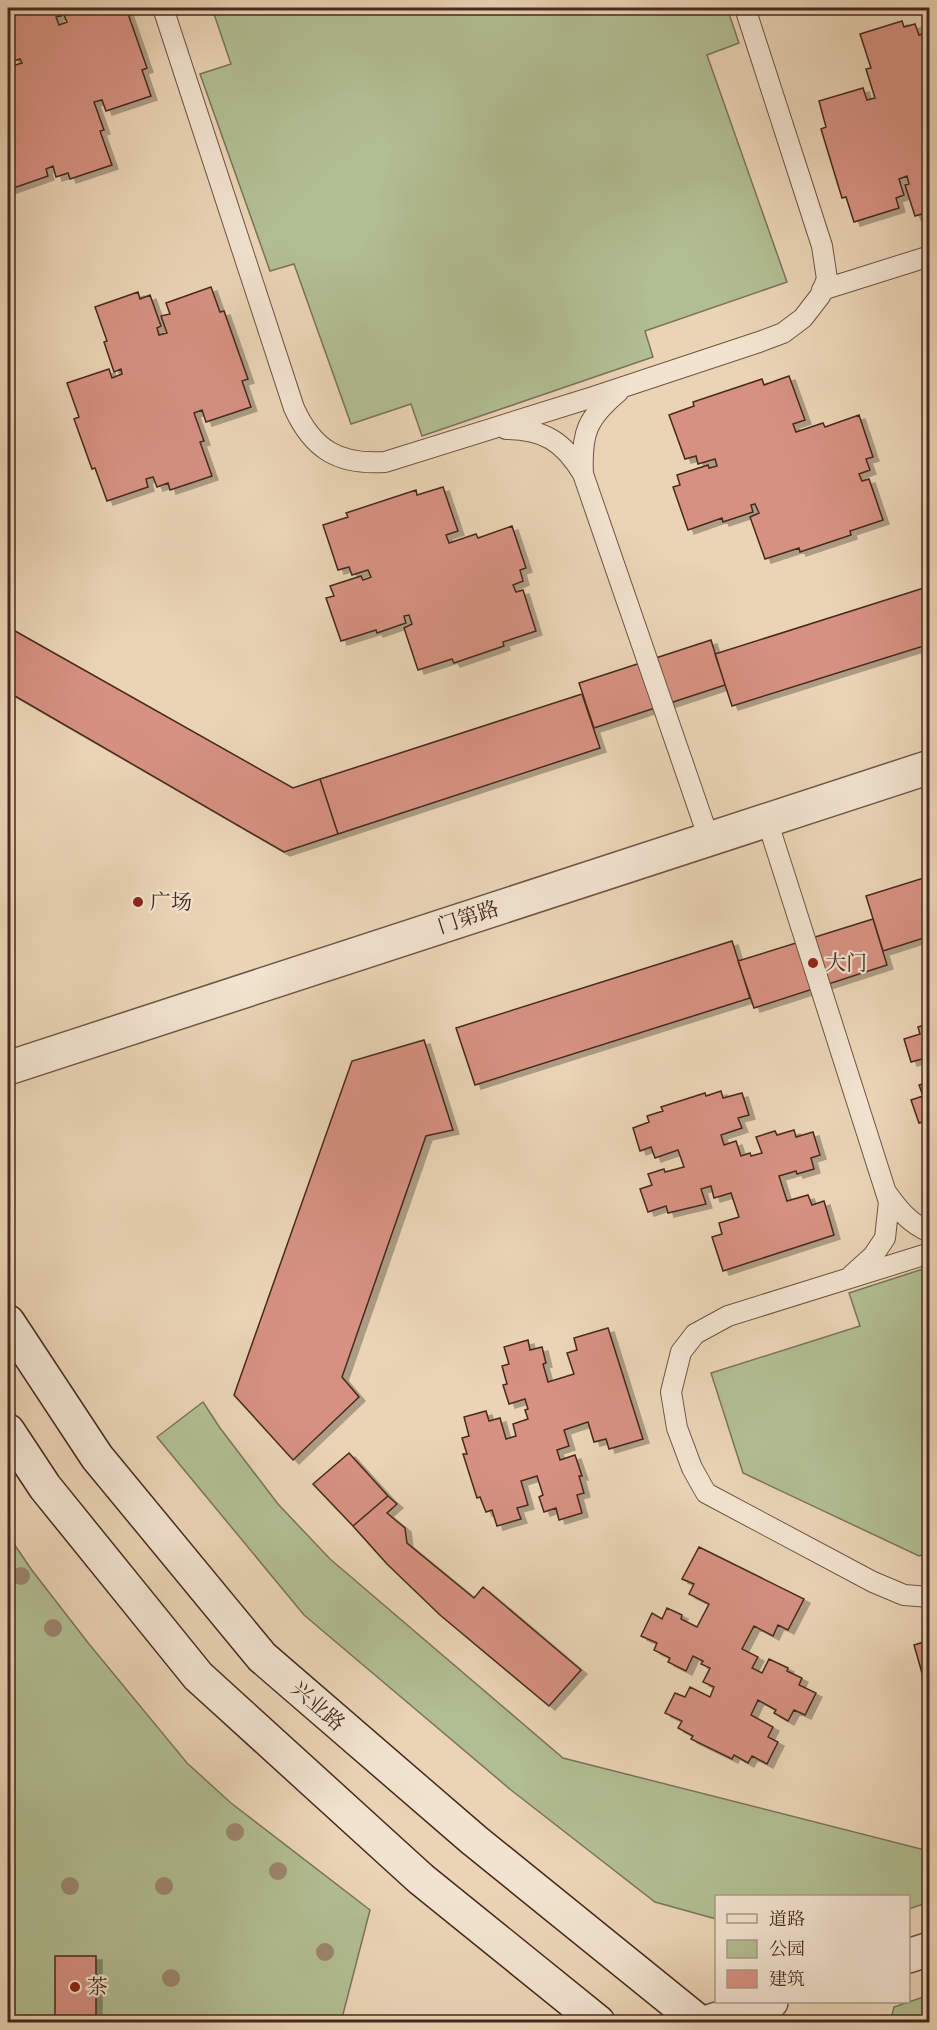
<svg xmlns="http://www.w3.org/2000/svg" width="937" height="2030" font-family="'Libre Bodoni','Noto Serif SC',serif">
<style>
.green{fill:#b1be92;stroke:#7c7458;stroke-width:1.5}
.building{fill:#d69181;stroke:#47291e;stroke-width:1.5;filter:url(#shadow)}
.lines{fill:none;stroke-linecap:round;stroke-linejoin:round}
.lane-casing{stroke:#705444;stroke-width:22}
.street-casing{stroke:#705444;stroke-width:36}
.secondary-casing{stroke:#47291e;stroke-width:36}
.lane{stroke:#f1e3cf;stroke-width:20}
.street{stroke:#f1e3cf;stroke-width:33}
.secondary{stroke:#f1e3cf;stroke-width:33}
.tree{fill:#9c866f}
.poi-dot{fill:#8f2418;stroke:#f1e3cf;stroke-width:2}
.labels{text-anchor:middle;stroke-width:4.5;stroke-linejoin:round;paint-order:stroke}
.poi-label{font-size:21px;fill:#47291e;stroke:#f1e3cf;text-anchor:start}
.street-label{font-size:21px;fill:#47291e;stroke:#f1e3cf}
</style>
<defs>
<filter id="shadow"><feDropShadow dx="6" dy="4" stdDeviation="0" flood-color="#0004"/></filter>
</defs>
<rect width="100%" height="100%" fill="#ead4b5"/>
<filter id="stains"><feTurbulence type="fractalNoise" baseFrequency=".00333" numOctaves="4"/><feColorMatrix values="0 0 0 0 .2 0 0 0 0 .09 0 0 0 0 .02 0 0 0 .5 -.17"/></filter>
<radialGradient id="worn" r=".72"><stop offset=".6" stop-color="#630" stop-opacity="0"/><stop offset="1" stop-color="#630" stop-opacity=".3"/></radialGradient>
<path class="green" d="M212,8H727L739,43L707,55L787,282L645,331L653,357L422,436L411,404L351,424L294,264L270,271L200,74L231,64Z
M929,1267L930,1552L919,1556L743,1473L711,1373L860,1326L849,1293Z
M203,1402L220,1428L278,1504L330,1559L563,1758L929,1851V1902L909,1909L908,1896H716V1919L655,1902L511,1790L304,1615L157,1437Z
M8,1535L31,1569L89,1644L187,1763L231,1803L370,1910L341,2022H8Z
M929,1995V2022H890L894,2007Z"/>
<path class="building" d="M8,8H58L61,16L56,17L59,25L67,22L61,8H126L147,68L142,70L151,96L106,111L102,100L94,102L104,130L100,131L112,165L70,179L68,173L56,177L53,166L46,169L48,176L8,190V59L9,58L12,66L22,63L20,59L14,61L8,43Z
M902,21L904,27L915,24L919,35L927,33L924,26L930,24V220L927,221L925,213L915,216L905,185L909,184L907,176L899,179L904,195L896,198L899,208L854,222L846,197L842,198L821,129L826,127L819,101L863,88L867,100L875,98L866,69L871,68L860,34Z
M211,287L220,312L224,311L248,379L242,381L251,407L206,422L202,410L194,413L204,441L200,442L212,476L170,490L168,483L157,487L153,477L146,479L148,487L107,501L95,468L92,469L74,419L79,417L67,383L109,369L112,378L122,374L121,369L114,372L104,342L107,341L95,307L138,292L140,299L150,295L161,326L157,328L159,335L167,333L161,316L170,314L166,303Z
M789,376L805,420L793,424L796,432L823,423L825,427L859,415L873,457L866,459L870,470L859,474L862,481L869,479L883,520L850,531L851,535L800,552L799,548L765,559L750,517L759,513L755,504L751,505L753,512L723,522L722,518L688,530L673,487L680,485L677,475L708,465L709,468L717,466L715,459L698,464L696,456L685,459L669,415L694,406L693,402L762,379L764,385Z
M443,487L458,531L446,535L449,543L476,534L478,538L512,526L526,568L520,570L523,581L513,585L516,592L523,590L536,631L503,642L504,646L454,663L452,659L418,670L404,628L412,624L409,615L404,616L406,623L377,633L376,630L341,641L326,598L334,596L330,586L361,576L363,580L371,577L368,570L352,575L349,567L338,570L323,525L348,517L346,513L416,490L417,495Z
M930,586V644L732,706L715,654Z
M8,627L293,788L320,779L338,834L284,852L8,692Z
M711,640L725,685L594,728L579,683Z
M582,694L600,748L338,834L320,779Z
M930,876V936L883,951L866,896Z
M873,919L887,965L754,1008L738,961Z
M732,941L750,998L475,1085L456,1028Z
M930,1023V1069L926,1070L922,1059L911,1062L904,1039L920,1034L918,1027Z
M424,1040L453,1130L426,1136L342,1377L359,1397L293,1460L234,1395L352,1061Z
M930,1082V1120L919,1123L911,1100L923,1096L919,1085Z
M721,1091L723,1098L742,1093L749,1115L738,1118L742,1128L721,1135L724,1145L736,1141L741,1156L750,1153L751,1156L762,1153L756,1137L775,1131L777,1135L794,1130L796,1137L813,1132L820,1155L811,1158L814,1169L797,1174L796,1171L779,1176L787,1201L808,1195L812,1205L824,1201L834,1235L723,1271L712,1237L722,1234L719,1223L739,1217L731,1193L714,1198L711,1186L701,1189L706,1204L668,1213L666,1206L648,1212L640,1189L652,1185L648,1174L664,1169L665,1172L684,1167L678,1150L655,1158L651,1147L640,1151L633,1128L649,1122L647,1116L663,1111L661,1107L705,1093L706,1096Z
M608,1328L643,1439L609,1449L606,1439L594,1442L588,1422L564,1430L569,1446L557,1450L560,1460L575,1455L582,1476H579L584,1493L577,1495L582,1513L559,1520L556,1508L544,1512L539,1497L543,1495L537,1476L521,1481L528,1505L517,1508L521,1519L497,1526L492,1510L486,1512L480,1497L477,1498L463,1454H467L462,1438L469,1436L464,1417L486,1411L489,1421L500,1418L506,1439L516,1436L513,1424L528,1419L525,1410L528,1409L525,1399L509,1404L503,1385L507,1384L502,1366L509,1364L504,1347L528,1340L530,1350L542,1347L546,1363L543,1364L548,1382L574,1374L567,1353L577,1350L574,1338Z
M349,1453L388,1496L353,1526L313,1484Z
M388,1496L397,1504L387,1513L405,1528L407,1543L474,1598L483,1587L581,1670L549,1706L440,1615L387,1564L353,1526Z
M699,1547L804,1599L788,1630L778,1625L773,1636L754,1626L742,1649L758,1657L752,1668L762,1673L769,1659L788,1668L787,1671L802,1678L799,1685L816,1693L805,1715L794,1710L788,1721L774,1713L776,1710L758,1700L751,1715L773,1727L768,1737L778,1742L767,1764L752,1756L748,1763L734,1755L732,1759L691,1739L693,1736L678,1728L682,1721L665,1713L675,1693L685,1697L690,1687L710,1697L714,1687L703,1682L710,1668L701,1664L703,1661L693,1656L686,1671L668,1662L670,1658L654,1650L657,1643L641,1636L652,1613L662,1619L667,1608L682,1615L681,1619L697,1627L709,1604L689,1594L694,1584L682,1579Z
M930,1640V1678L924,1680L914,1645Z
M55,1956H96V2017H55Z"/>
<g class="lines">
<g class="lane-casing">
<path id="lane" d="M163,8L294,408C313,450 339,465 385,462L593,397L759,342L783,333L803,318L820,296L827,279L822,246L745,8
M822,290L930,256
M506,429C544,429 564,442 583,474L709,839
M583,474C581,433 587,418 618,392
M767,820L889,1202L885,1238L873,1256L852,1275
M886,1192C898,1209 910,1224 930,1232
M930,1253L728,1316L695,1334L681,1352L671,1392L677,1428L692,1468L706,1493L873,1582L904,1595L930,1597"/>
</g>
<g class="street-casing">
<path id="street" d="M8,1068L930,767
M908,1956L930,1949
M708,2022L771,2002"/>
</g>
<g class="secondary-casing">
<path id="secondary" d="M8,1322L97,1457L262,1657L474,1840L699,2022
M8,1431L45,1487L198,1676L421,1879L598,2022"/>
</g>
<use href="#lane" class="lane"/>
<use href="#street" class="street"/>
<use href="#secondary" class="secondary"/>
</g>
<g class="tree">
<circle cx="21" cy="1576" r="9"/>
<circle cx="53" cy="1628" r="9"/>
<circle cx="235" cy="1832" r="9"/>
<circle cx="278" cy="1871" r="9"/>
<circle cx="70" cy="1886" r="9"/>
<circle cx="164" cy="1886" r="9"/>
<circle cx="325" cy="1952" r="9"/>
<circle cx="171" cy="1978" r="9"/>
</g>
<g class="poi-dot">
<circle cx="138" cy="902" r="6"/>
<circle cx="813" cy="963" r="6"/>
<circle cx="75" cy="1987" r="6"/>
</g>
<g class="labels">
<g class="poi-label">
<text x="150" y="909">广场</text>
<text x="825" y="970">大门</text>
<text x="87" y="1994">茶</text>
</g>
<g class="street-label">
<text transform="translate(468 917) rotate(-18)" y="7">门第路</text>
<text transform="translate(318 1706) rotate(41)" y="7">兴业路</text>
</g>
</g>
<rect width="937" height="2030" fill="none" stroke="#ead4b5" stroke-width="30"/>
<rect x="9" y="9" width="919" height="2012" fill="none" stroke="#47291e" stroke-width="3"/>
<rect x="15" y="15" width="907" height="2000" fill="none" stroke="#47291e" stroke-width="1.5"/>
<rect x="715" y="1895" width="195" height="108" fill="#f1e3cf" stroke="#ad9988" stroke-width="1.5"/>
<rect x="727" y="1914" width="30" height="9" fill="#f1e3cf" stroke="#ad9988" stroke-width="1.5"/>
<text x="769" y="1925" font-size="18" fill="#47291e">道路</text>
<rect x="727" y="1940" width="30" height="18" fill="#b1be92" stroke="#ad9988" stroke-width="1.5"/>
<text x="769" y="1955" font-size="18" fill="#47291e">公园</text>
<rect x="727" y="1970" width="30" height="18" fill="#d69181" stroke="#ad9988" stroke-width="1.5"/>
<text x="769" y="1985" font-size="18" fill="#47291e">建筑</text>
<rect width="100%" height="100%" filter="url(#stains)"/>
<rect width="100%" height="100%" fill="url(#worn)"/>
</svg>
